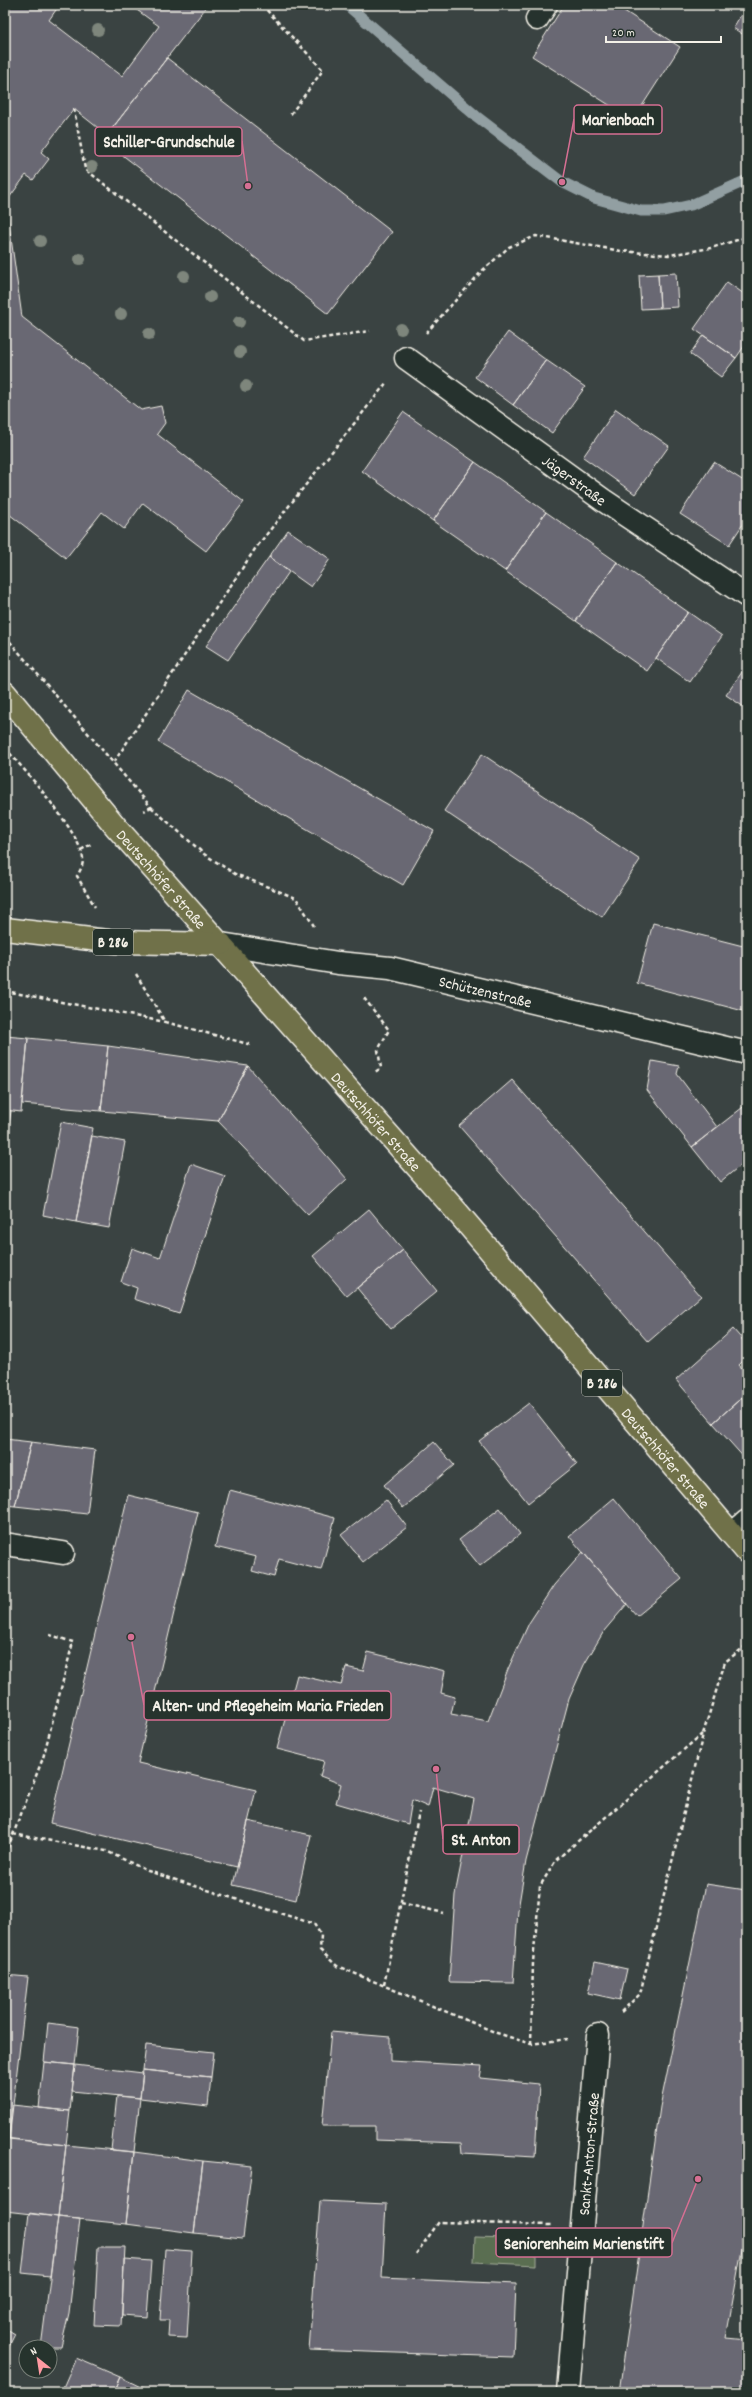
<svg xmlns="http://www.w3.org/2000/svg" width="752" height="2397" font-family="Dekko,sans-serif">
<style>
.green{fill:#5a6e51;stroke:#a7b09c}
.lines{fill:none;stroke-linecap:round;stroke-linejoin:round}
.stream{stroke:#929fa2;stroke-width:11}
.building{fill:#696773;stroke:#f4f1e8}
.minor-casing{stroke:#f4f1e8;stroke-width:25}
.major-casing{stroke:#f4f1e8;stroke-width:25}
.path{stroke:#f4f1e8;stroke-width:2.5;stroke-dasharray:4 3;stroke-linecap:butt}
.minor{stroke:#26332d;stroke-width:22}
.major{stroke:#6f714a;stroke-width:22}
.tree{fill:#7e867c}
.labels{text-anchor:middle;stroke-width:3.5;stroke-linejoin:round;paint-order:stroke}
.shield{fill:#26332d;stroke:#b6b8b0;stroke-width:1}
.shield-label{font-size:15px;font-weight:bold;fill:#f4f1e8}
.street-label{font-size:16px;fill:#f4f1e8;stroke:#26332d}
.leader{fill:none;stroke:#d66f93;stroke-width:1.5}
.callout-dot{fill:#d66f93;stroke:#26332d;stroke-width:1.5}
.callout{fill:#26332d;stroke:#d66f93;stroke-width:1.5}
.callout-label{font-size:17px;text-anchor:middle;font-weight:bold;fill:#f4f1e8}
</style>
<rect width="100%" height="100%" fill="#3a4342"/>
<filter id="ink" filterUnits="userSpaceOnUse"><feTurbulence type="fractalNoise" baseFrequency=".025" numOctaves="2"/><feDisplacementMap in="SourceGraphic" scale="8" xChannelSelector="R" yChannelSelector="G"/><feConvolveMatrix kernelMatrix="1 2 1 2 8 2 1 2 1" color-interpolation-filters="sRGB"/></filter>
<g filter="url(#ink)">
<path class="green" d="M475,2237L536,2239V2265L474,2262Z"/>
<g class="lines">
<path class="stream" d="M347,5L476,116L562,182L594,198L641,211H664L691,205L747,180"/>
</g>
<path class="building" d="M5,5H68L58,7L49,20L122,76L159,26L130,5H208L107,135L74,109L41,152L49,159L33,180L26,175L6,202L22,317L141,410L161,406L165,423L157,434L244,502L206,551L143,503L124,529L102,512L66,558L5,511Z
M564,5H615L680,47L633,120L532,56Z
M747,5V37L733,28Z
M167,58L392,232L328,314L103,140Z
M676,273L678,307L660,308L658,274Z
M658,274L660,308L641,309L639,275Z
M727,282L747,296V342L736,358L694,329Z
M508,332L546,360L513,405L475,377Z
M703,335L736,358L721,377L690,354Z
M546,360L585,387L552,433L513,405Z
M616,409L669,446L635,494L583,457Z
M403,412L475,462L433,521L362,471Z
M475,462L546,512L505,571L433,521Z
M714,462L747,483V518L729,545L680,514Z
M546,512L617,562L576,621L505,571Z
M288,530L330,559L311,587L269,557Z
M269,557L289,572L228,660L206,646Z
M617,562L688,612L647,671L576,621Z
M688,612L722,636L690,682L656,658Z
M747,665V709L726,695Z
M189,690L434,831L403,885L158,742Z
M482,754L640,860L602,917L444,811Z
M653,923L747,947V1012L637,983Z
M5,1036L28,1038L21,1112L5,1110Z
M28,1038L108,1046L101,1111L22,1104Z
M108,1046L248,1066L218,1121L101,1111Z
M652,1061L679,1066L677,1074L717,1127L692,1147L647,1090Z
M248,1066L347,1179L308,1215L218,1121Z
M512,1080L701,1296L648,1342L459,1126Z
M747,1104V1160L720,1182L692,1147Z
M5,1110L11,1111L5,1153Z
M61,1122L93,1128L76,1222L43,1215Z
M92,1136L125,1142L109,1228L76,1222Z
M191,1164L225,1176L179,1314L134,1299L137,1288L121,1282L132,1248L160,1258Z
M369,1209L403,1250L347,1296L313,1256Z
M403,1250L437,1291L391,1329L357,1288Z
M733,1329L747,1345V1357L739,1365L747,1374V1393L713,1423L676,1380Z
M747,1393V1461L713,1423Z
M529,1403L577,1464L528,1503L479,1441Z
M5,1439L31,1442L15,1506L5,1505Z
M31,1442L95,1450L87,1514L15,1506Z
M434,1442L454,1465L403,1508L384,1485Z
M230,1490L335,1518L321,1570L279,1559L274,1577L252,1571L256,1557L215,1547Z
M128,1495L198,1512L138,1763L256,1790L237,1867L50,1823Z
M614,1498L682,1579L637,1616L569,1536Z
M386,1500L407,1527L363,1562L341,1535Z
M500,1508L520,1534L480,1566L459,1540Z
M583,1552L627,1604L604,1631L584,1665L569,1699L526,1861L518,1910L513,1983L449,1982L455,1895L474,1799L433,1787L428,1807L412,1800L408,1824L336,1803L341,1784L320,1776L324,1761L277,1749L297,1675L341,1685L346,1667L363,1671L368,1652L445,1671L441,1693L455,1697L451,1714L488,1721L508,1669L529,1623L554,1585Z
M248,1821L311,1835L296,1900L233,1885Z
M706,1884L746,1890L744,1899L747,1900V2222L726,2338L747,2340V2392H619L660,2107Z
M595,1962L627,1969L620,2000L588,1993Z
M5,1975L28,1977L9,2139L5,2138Z
M48,2023L79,2027L75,2065L44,2062Z
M331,2032L390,2037V2061L482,2066L480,2078L539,2084L535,2157L462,2153L461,2143L375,2140V2126H322Z
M146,2045L214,2052L211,2077L143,2070Z
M44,2062L75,2065L70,2111L39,2108Z
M75,2065L143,2073L140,2098L72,2091Z
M143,2070L211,2077L208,2106L140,2098Z
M117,2096L140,2098L134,2152L111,2150Z
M12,2105L70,2111L66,2145L9,2139Z
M5,2138L66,2145L58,2217L5,2211Z
M66,2145L134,2152L126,2224L58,2217Z
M134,2152L203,2161L194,2233L126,2224Z
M203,2161L252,2166L243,2238L194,2233Z
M320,2201L386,2204L382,2278L516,2284L513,2357L309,2350Z
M29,2213L58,2217L50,2276L22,2273Z
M58,2217L80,2219L69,2313L61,2347H41Z
M98,2247H125L121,2326L94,2325Z
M165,2249L192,2251L187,2338L168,2337L169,2320H160Z
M124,2259L151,2261L147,2317L122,2315Z
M5,2328L15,2334L5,2354Z
M76,2358L120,2377L113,2392H61Z
M120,2377L151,2392H113Z"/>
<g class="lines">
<g class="minor-casing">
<g id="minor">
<path d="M537,19L546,5"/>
<path id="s1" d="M406,358L603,500L747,596"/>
<path id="s2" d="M221,944L338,963L390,968L747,1053"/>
<path d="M732,1534L747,1521"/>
<path d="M5,1544L63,1553"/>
<path id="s3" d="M568,2392L598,2035"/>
</g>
</g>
<g class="major-casing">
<g id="major">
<path id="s4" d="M5,693L117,828L458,1213L747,1552"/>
<path d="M5,929L116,942L221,944"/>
</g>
</g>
<path class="path" d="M262,5L323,70L290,115
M618,7L619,5
M74,109L85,169L304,341L370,331
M426,333L483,270L509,247L536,236L621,251L669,255L711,248L747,237
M5,636L151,807L144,811
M5,748C24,769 81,833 83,859C83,866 80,871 77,876L95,907
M114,762L255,549L387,382
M151,807L204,854L235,874L296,898L314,926
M81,850L91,844
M136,974L165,1022L252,1045
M5,991L165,1022
M364,998L389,1030L378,1050L381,1068L375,1072
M13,1834L106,1851L148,1871L314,1924L321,1935L320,1950L337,1966L497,2033L531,2044L567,2039
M5,1855L43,1758L73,1642L50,1635
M401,1903L444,1913
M384,1985L419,1812
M621,2012L640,1994L703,1734L725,1662L747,1645
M531,2044L533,1962L540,1886L556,1860L702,1734
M416,2254L439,2222L551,2225"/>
<use href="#minor" class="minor"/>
<use href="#major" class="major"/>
</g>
<g class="tree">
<circle cx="98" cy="30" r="6"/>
<circle cx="92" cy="167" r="6"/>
<circle cx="40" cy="241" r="6"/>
<circle cx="80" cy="259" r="6"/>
<circle cx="184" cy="276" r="6"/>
<circle cx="210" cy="297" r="6"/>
<circle cx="121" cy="314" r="6"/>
<circle cx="239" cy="322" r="6"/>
<circle cx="401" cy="329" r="6"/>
<circle cx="149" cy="334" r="6"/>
<circle cx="240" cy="352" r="6"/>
<circle cx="246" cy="386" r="6"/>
</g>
</g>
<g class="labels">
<g class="shield">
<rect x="93" y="929" width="40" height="26" rx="3"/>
<rect x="582" y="1370" width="40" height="26" rx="3"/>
</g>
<g class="shield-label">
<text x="113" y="947">B 286</text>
<text x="602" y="1388">B 286</text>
</g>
<g class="street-label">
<text dy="6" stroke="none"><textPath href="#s1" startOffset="208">Jägerstraße</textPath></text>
<text dy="6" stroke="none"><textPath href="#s4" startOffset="243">Deutschhöfer Straße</textPath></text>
<text dy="6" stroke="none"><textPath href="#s2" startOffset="269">Schützenstraße</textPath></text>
<text dy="6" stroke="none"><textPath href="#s4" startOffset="567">Deutschhöfer Straße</textPath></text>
<text dy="6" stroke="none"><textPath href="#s4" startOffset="1011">Deutschhöfer Straße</textPath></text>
<text dy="6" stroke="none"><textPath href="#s3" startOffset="239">Sankt-Anton-Straße</textPath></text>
</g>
</g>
<path class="leader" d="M562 182L574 119M248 186L242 141M131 1637L144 1705M436 1769L443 1839M698 2179L672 2243"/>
<g class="callout-dot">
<circle cx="562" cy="182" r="4"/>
<circle cx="248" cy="186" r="4"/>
<circle cx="131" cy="1637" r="4"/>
<circle cx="436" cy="1769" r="4"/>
<circle cx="698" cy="2179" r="4"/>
</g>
<g class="callout">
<rect x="574" y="105" width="88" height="29" rx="4"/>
<rect x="95" y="127" width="147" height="29" rx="4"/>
<rect x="144" y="1691" width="247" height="29" rx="4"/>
<rect x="443" y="1825" width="76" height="29" rx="4"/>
<rect x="496" y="2228" width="176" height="29" rx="4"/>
</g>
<g class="callout-label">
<text x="618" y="125">Marienbach</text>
<text x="169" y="147">Schiller-Grundschule</text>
<text x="268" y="1711">Alten- und Pflegeheim Maria Frieden</text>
<text x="481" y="1845">St. Anton</text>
<text x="584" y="2249">Seniorenheim Marienstift</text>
</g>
<rect width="752" height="2397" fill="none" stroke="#26332d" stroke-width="20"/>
<rect x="10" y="10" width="732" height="2377" fill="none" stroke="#f4f1e8" stroke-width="1.5" filter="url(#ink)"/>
<g transform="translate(38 2359) rotate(330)"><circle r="19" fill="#26332d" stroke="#787f78"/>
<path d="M0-3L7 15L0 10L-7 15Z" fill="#ff9aa2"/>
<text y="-6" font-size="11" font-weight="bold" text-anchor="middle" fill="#f4f1e8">N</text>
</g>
<path d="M606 36v6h115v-6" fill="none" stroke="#f4f1e8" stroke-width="2"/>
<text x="612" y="36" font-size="12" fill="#f4f1e8" stroke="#26332d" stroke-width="3" paint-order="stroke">20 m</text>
</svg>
